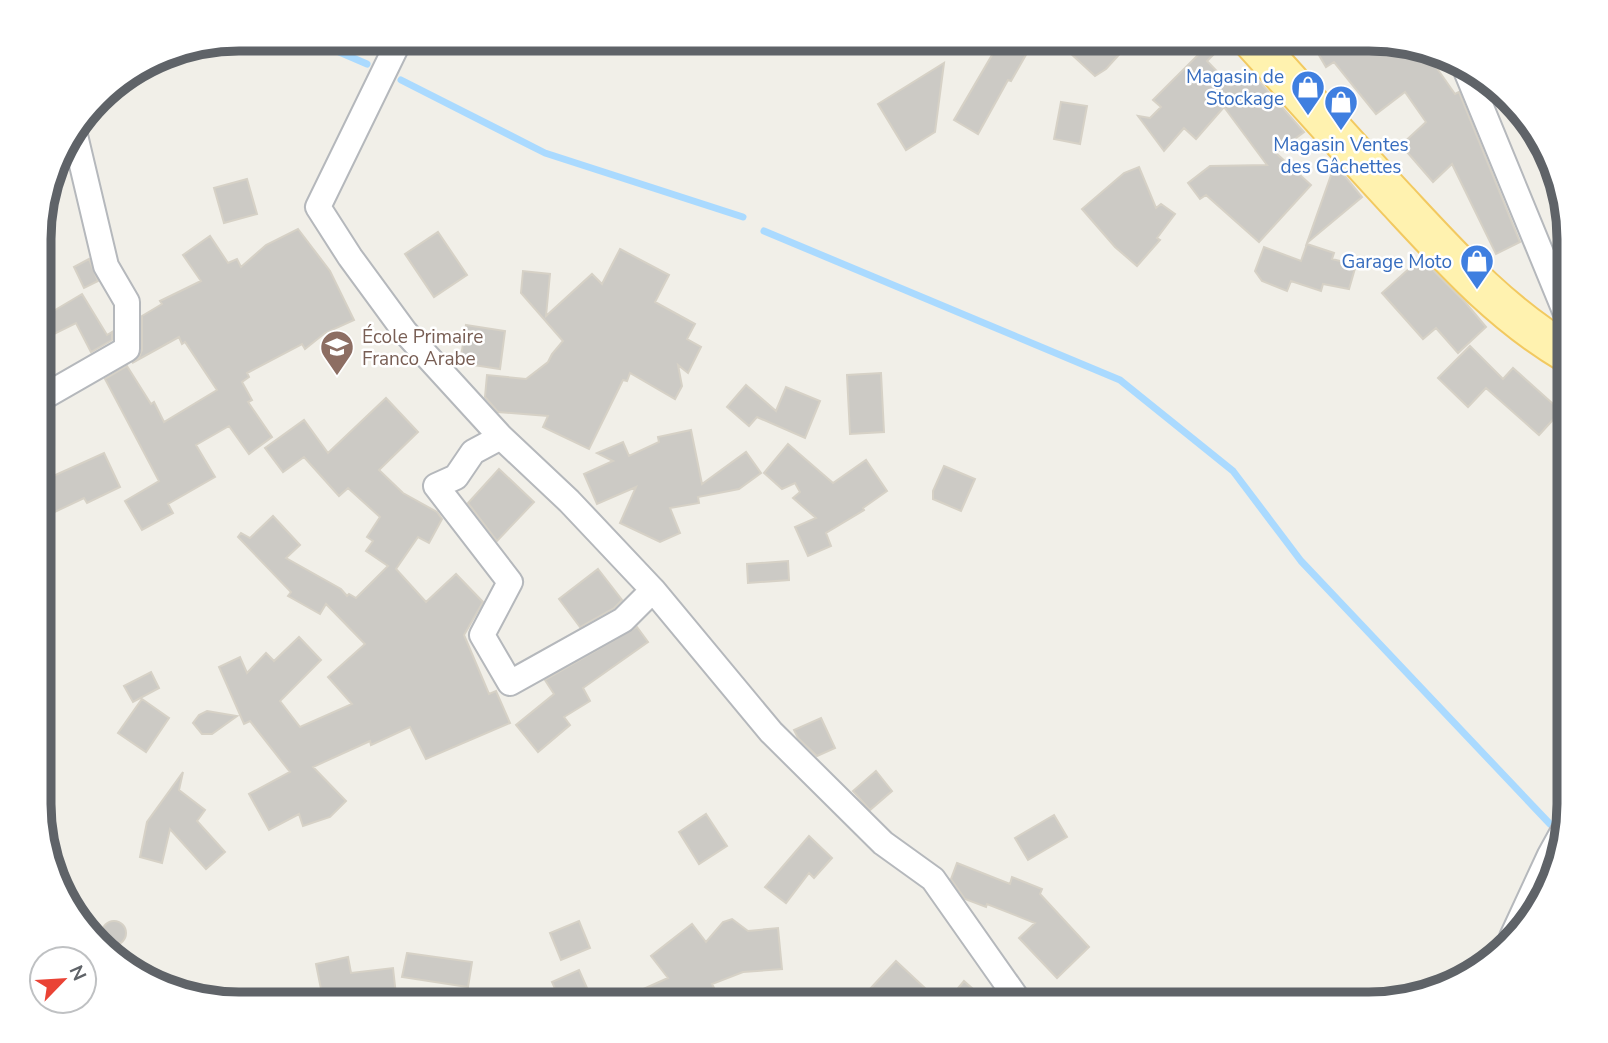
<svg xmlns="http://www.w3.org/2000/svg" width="1608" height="1043" font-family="'Nunito Sans',sans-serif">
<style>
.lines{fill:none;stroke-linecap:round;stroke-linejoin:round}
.stream{stroke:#aadaff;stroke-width:7}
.building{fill:#cccac5;stroke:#d6d1c6;stroke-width:2}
.street-casing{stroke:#b5b8bc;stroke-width:28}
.primary-casing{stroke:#f2c960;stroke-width:42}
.street{stroke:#fff;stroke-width:24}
.primary{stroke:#fff2af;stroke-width:38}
.labels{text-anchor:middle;stroke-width:5;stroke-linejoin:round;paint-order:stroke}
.shop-label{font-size:19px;fill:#366cbe;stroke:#fff;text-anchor:end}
.education-label{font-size:19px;fill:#785e54;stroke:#fff;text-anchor:start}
.rim{fill:none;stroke:#5f6368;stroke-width:9}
</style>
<rect width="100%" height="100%" fill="#f1efe8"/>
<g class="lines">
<path class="stream" d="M309,39L367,64
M401,80L545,153L743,217
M764,231L1120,380L1233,471L1301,561L1550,824"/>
</g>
<path class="building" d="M1002,38L1027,53L1011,81L1008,80L978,134L954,120Z
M1083,38H1117L1126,47L1106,69L1095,76L1070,53Z
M1185,38H1230L1207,61L1231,86L1250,71L1304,132L1276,153L1311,185L1259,242L1206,195L1200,199L1188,183L1210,166L1267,165L1224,107L1196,139L1184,128L1164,151L1138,116L1150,118L1161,107L1153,100L1199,54Z
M1334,38H1369L1429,57L1455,94L1459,92L1520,242L1496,254L1452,164L1433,182L1401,145L1426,122L1405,92L1376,114L1334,62L1326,67L1316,50Z
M944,63L935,132L906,150L878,104Z
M1061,102L1087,106L1080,144L1054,139Z
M1335,164L1362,197L1307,243Z
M1139,167L1156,208L1161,204L1175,214L1157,238L1160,240L1137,266L1115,247L1082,209L1124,173Z
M247,179L257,214L224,223L214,188Z
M298,229L330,271L354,320L325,333L305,349L302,344L247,373L249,377L242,382L252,400L248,402L272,437L249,454L229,426L196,445L215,477L168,504L173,513L142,530L125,501L159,481L105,379L127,366L151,404L154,402L164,422L217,390L185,342L182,344L179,337L132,363L139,357L142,350V316L162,304L160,301L201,281L183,255L210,236L228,263L237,259L241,267L266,245Z
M438,232L467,275L434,297L405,254Z
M1307,244L1334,253L1332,259L1356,265L1349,289L1323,284L1321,291L1291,281L1287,291L1262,281L1255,271L1264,247L1301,261Z
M620,249L669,275L655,302L695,324L687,339L701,347L688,373L678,365L682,386L675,399L630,373L627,381L623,380L589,449L543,427L548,416L498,412L485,397L487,375L526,379L548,362L552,354L563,341L521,293L523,271L550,274L546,316L592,274L602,284Z
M1421,258L1465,302L1486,327L1458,353L1436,328L1423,339L1382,293Z
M89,259L98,281L84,288L74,267Z
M82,294L107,335L112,332V340L91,352L76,323L40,341V319Z
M466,325L505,331L500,369L460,363Z
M1470,346L1503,379L1513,368L1561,411L1539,435L1486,388L1468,407L1438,378Z
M881,373L884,432L850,434L847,375Z
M746,385L776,411L786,387L820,401L805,438L757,417L749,426L727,407Z
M386,398L418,432L379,470L403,493L437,512L442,519L429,543L418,537L396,569L426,602L456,574L483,602L464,635L489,694L496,691L510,723L426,759L410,727L371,745L370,741L313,767L346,801L330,817L303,826L299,814L269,830L249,794L290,772L250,721L244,724L219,667L240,657L247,673L266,653L274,661L299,637L321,660L280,701L300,727L352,704L328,677L365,644L326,604L320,614L288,596L291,592L238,537L241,533L250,538L273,516L300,545L286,558L341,589L347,596L349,594L356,598L388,566L366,551L373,541L367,537L380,517L348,488L339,496L304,457L283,472L265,448L304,420L328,453Z
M691,430L702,484L746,452L761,473L739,489L698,497L699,503L670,508L680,533L660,542L620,523L636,487L597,504L584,474L613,461L597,453L623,442L629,456L659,442L658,437Z
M788,444L833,483L866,460L887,491L863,508L864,510L826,533L831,546L808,556L795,527L816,518L793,498L800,492L795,483L782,489L764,473Z
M104,453L120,487L87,503L84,498L40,519V482Z
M944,466L975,479L961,511L933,499V491Z
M499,469L534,502L497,541L468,503Z
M788,561L789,580L748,583L747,564Z
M598,569L622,600L614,608L580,627L559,599Z
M637,627L648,642L583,688L590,701L564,717L570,725L538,752L516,725L554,694L545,680Z
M151,672L159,688L133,702L124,686Z
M142,699L169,718L146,752L118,733Z
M207,711L237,716L212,734H202L193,723L199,715Z
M821,718L835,748L817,756L798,738L794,730Z
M876,771L892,791L870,810L853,791Z
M183,772L179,790L205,810L197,821L225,852L206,869L170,829L162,863L140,857L147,822Z
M706,814L727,846L699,864L679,832Z
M1054,815L1067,837L1028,860L1015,838Z
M809,836L832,858L814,878L809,873L786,903L765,887Z
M957,863L1010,884L1012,877L1042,889L1040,894L1089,947L1057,978L1019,938L1035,923L987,904L986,907L965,899L951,879Z
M732,919L748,931L778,928L782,969L743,972L712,984L722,1004H610L668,978L651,956L692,924L706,942L723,922Z
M102 933a12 12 0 1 1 24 0a12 12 0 1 1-24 0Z
M579,921L590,948L561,960L550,933Z
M407,953L472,962L468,987L402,977Z
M348,957L351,973L393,968L397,1004H368L367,995L324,1004L316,964Z
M896,961L926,989L912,1004H884L869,990Z
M579,970L594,1004H562L552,982Z
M964,981L990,1004H945Z"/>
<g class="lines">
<g class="street-casing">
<path id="street" d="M400,39L318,207L350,257L405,332L501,437L569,501L653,590L771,732L883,843L933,879L1021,1004
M1465,68L1569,321
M40,399L127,349V302L106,266L74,131
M501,437L473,452L456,477L436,486L510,582L482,635L510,683L623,620L653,590
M1512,937L1550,855L1566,826"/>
</g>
<g class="primary-casing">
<path id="primary" d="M1251,39C1300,93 1349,148 1398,201C1451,258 1502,315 1569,354"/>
</g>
<use href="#street" class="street"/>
<use href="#primary" class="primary"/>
</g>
<defs>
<g id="shop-pin" transform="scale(1.75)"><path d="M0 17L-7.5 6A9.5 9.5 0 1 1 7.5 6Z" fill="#3f7fe0" stroke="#fff"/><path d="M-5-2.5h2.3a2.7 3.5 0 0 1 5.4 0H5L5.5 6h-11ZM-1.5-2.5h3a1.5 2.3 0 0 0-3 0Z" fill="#fff"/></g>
<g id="school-pin" transform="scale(1.75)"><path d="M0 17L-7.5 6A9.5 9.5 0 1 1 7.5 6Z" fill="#8d6e63" stroke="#fff"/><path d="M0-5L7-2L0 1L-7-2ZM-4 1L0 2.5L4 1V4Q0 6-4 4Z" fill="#fff"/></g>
</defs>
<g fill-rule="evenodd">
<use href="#shop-pin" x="1308" y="87"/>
<use href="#shop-pin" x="1341" y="102"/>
<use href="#shop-pin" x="1477" y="261"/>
<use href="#school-pin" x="337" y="347"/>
</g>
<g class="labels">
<g class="shop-label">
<text x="1284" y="83">Magasin de<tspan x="1284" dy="22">Stockage</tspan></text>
<text x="1341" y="151" text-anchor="middle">Magasin Ventes<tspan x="1341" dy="22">des Gâchettes</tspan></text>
<text x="1452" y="268">Garage Moto</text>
</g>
<g class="education-label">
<text x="362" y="343">École Primaire<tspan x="362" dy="22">Franco Arabe</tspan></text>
</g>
</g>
<path d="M0 0H1608V1043H0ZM239 51H1369A188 188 0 0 1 1557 239V804A188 188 0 0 1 1369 992H239A188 188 0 0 1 51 804V239A188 188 0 0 1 239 51Z" fill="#fff" fill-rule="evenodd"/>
<path class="rim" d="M239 51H1369A188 188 0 0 1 1557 239V804A188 188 0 0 1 1369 992H239A188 188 0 0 1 51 804V239A188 188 0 0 1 239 51Z"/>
<g transform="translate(63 980) rotate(65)"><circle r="33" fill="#ffffff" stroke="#bfc1c3" stroke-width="2"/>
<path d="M0-5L12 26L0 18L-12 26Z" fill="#ea4335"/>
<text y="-10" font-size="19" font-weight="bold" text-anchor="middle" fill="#5f6368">N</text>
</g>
</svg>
